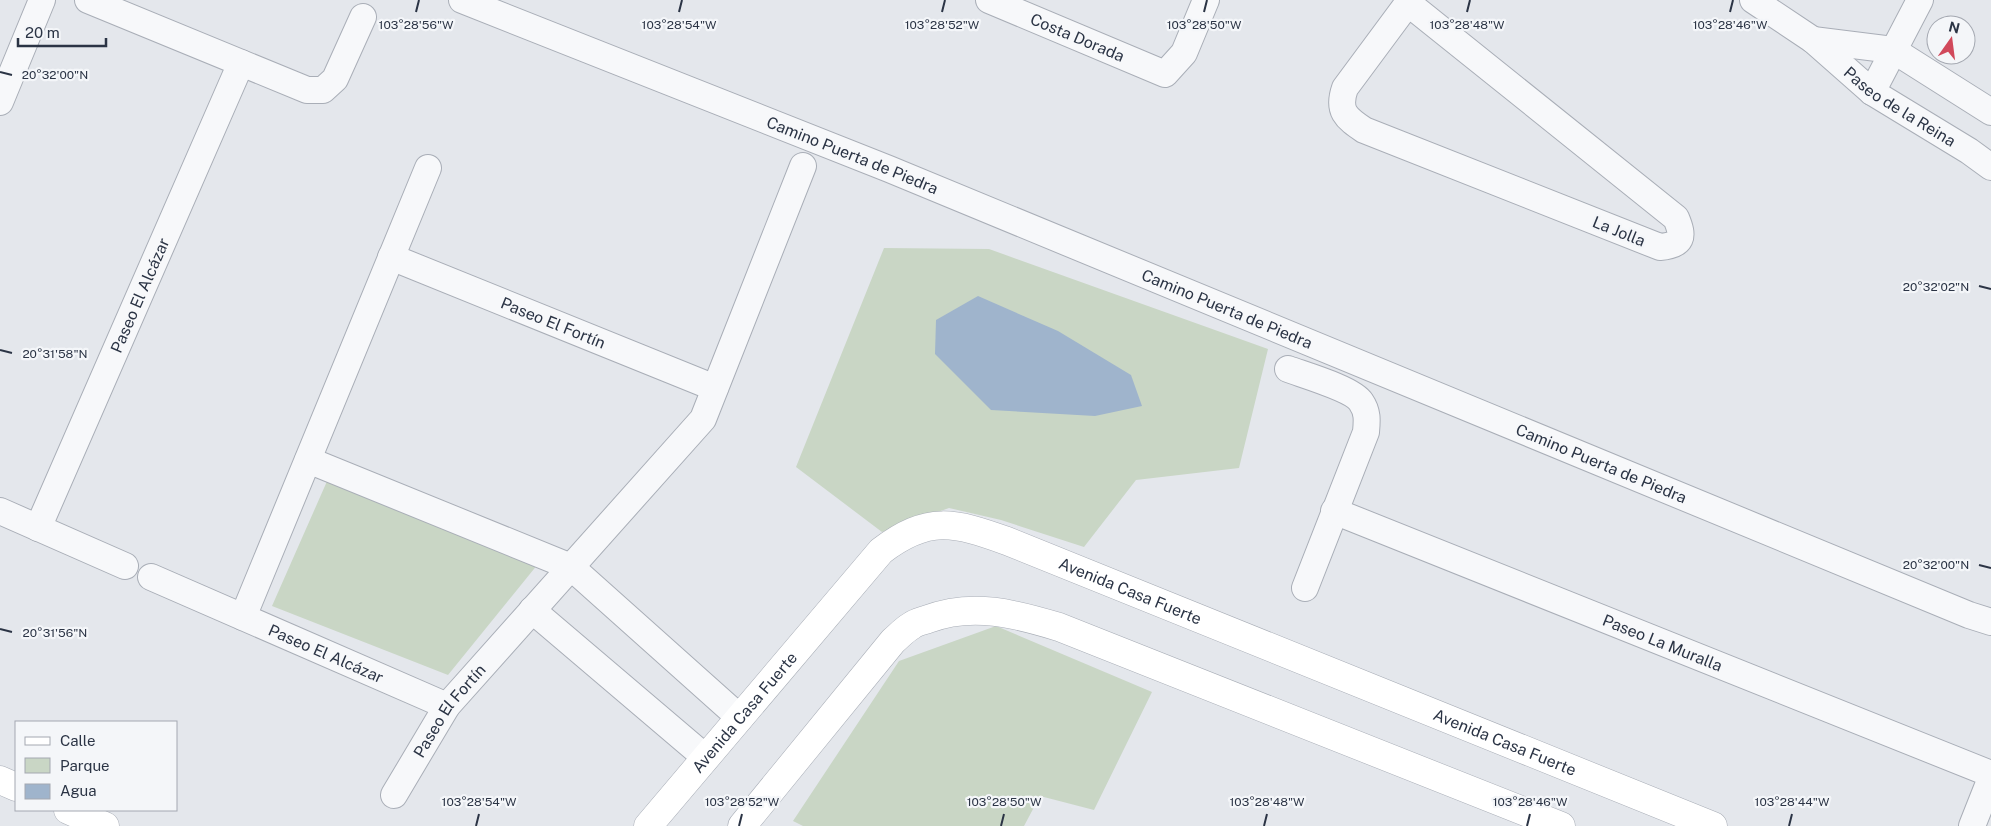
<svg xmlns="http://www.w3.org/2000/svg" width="1991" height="826" font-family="'Public Sans',sans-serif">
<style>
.green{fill:#c9d6c5}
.water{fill:#9fb4cc}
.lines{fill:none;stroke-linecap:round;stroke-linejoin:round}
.street-casing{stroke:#a9aeb7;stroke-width:28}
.secondary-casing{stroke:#a9aeb7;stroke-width:29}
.street{stroke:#f7f8fa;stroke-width:26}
.secondary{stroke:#fff;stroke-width:28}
.ticks{fill:none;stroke:#2b3445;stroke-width:2}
.labels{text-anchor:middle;stroke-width:4.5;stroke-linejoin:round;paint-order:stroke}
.street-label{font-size:16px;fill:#2b3445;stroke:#f4f6f9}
.ticks-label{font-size:12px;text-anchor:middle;fill:#2b3445;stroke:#f4f6f9;stroke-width:4.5;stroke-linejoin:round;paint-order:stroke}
</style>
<rect width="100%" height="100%" fill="#e4e7ec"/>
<path class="green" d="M884,248L989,249L1268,349L1239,468L1136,480L1084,547L1001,520L949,508L882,532L796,467Z
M328,479L538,564L448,675L272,606Z
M996,626L1152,692L1094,810L1040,796L1024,826H803L793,821L899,661Z"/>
<path class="water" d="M978,296L1058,331L1131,375L1142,406L1095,416L991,410L935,354L936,320Z"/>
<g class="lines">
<g class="street-casing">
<g id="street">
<path d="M88,0L307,90H323L335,79L363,17"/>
<path id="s1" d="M462,0L889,169L1969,615L1991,622"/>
<path id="s2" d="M989,0L1165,74L1184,53L1206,0"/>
<path id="s3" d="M1753,0L1813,40L1872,92L1969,151L1991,167"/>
<path d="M1408,3L1676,218C1684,237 1683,245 1660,247L1364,130C1346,118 1337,111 1345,88L1408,3L1410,0"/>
<path d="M1813,40L1893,50L1991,112"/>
<path d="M1872,92L1920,0"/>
<path d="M0,102L42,0"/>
<path id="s4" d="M391,257L715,388"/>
<path d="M1288,369C1304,375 1353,389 1361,402C1368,412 1367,421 1366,432L1305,588"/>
<path d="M308,460L571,567L740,718"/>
<path d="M0,511L125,566"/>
<path id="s5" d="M1334,511L1991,774"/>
<path id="s6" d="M38,528L241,63"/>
<path id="s7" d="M151,577L447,706"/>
<path d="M532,610L706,758"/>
<path d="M243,617L428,168"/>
<path id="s8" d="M394,795L447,706L703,419L803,166"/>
<path d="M1972,826L1991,778"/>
</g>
</g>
<g class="secondary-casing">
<g id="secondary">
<path d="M0,780L16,787"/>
<path d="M68,810L105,826"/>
<path id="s9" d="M648,826L881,551C928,515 954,522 1007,541L1713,826"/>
<path d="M742,826L893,641C899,636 904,630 911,626C916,622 923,621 928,619C973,602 1016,614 1059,627L1561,826"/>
</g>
</g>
<use href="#street" class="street"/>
<use href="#secondary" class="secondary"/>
</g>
<path class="ticks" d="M416,12L419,0M679,12L682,0M942,12L945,0M1204,12L1207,0M1467,12L1470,0M1730,12L1733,0M0,72L12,75M1979,286L1991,289M0,350L12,353M1979,565L1991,568M0,629L12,632M476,826L479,814M739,826L742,814M1001,826L1004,814M1264,826L1267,814M1527,826L1530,814M1789,826L1792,814"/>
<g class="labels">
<g class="street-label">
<text dy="6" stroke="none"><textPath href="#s2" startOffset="96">Costa Dorada</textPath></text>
<text dy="6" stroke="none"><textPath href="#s3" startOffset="182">Paseo de la Reina</textPath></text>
<text dy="6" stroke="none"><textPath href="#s1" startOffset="420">Camino Puerta de Piedra</textPath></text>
<text transform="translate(1619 231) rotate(22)" y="6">La Jolla</text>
<text dy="6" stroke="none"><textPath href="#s6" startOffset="254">Paseo El Alcázar</textPath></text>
<text dy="6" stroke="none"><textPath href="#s1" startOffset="825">Camino Puerta de Piedra</textPath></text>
<text dy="6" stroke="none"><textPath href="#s4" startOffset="175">Paseo El Fortín</textPath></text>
<text dy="6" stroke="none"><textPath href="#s1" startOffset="1230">Camino Puerta de Piedra</textPath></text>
<text dy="6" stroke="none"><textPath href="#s9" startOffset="628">Avenida Casa Fuerte</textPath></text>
<text dy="6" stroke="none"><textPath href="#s5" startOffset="354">Paseo La Muralla</textPath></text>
<text dy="6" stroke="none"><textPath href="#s7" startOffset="191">Paseo El Alcázar</textPath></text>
<text dy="6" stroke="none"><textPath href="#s8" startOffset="101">Paseo El Fortín</textPath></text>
<text dy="6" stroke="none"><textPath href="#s9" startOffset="149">Avenida Casa Fuerte</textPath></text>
<text dy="6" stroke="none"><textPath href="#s9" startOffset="1032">Avenida Casa Fuerte</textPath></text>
</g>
</g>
<g class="ticks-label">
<text x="416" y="29">103°28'56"W</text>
<text x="679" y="29">103°28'54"W</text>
<text x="942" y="29">103°28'52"W</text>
<text x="1204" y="29">103°28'50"W</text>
<text x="1467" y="29">103°28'48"W</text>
<text x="1730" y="29">103°28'46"W</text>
<text x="55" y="79">20°32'00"N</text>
<text x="1936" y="291">20°32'02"N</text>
<text x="55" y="358">20°31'58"N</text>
<text x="1936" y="569">20°32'00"N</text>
<text x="55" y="637">20°31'56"N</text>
<text x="479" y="806">103°28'54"W</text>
<text x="742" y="806">103°28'52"W</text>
<text x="1004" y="806">103°28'50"W</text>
<text x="1267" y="806">103°28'48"W</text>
<text x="1530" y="806">103°28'46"W</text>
<text x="1792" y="806">103°28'44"W</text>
</g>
<rect x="15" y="721" width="162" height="90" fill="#f4f6f9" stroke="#a4a8b1"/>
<rect x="25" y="737" width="25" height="8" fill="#ffffff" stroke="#a4a8b1"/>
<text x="60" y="746" font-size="15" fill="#2b3445">Calle</text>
<rect x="25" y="758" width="25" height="15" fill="#c9d6c5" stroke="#a4a8b1"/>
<text x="60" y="771" font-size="15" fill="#2b3445">Parque</text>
<rect x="25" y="784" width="25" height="15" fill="#9fb4cc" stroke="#a4a8b1"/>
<text x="60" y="796" font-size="15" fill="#2b3445">Agua</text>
<g transform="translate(1951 40) rotate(14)"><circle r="24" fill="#f4f6f9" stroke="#a4a8b1"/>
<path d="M0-4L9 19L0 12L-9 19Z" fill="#d1495b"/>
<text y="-8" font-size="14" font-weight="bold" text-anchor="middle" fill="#2b3445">N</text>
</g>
<path d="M18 38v8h88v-8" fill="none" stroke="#2b3445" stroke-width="2.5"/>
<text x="25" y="38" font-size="15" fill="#2b3445" stroke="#f4f6f9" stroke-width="4" paint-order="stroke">20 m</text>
</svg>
